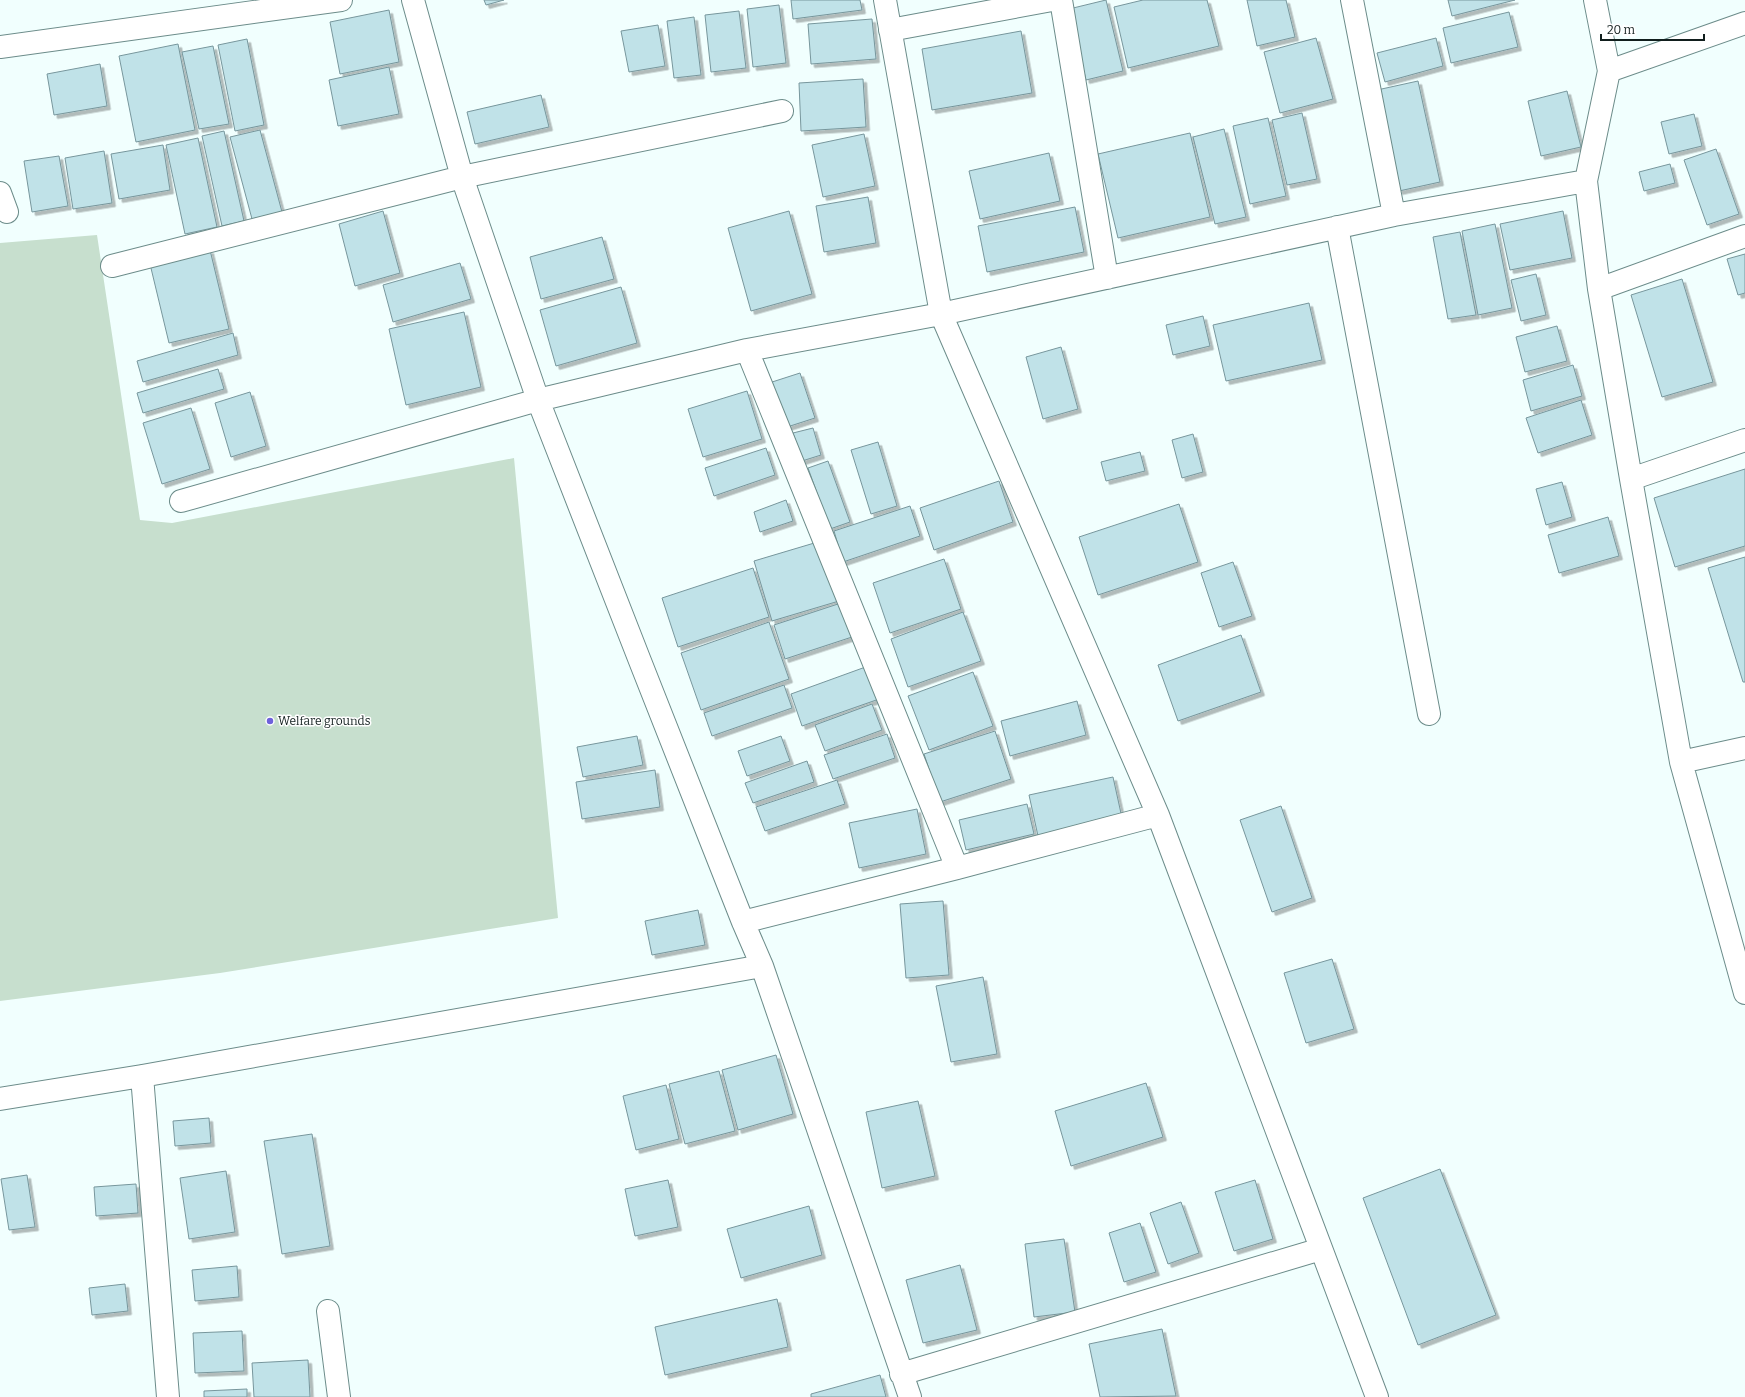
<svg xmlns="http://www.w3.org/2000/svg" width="1745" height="1397" font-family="Bitter,serif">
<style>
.green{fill:#c7dfce}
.building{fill:#c0e2e8;stroke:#77969c;filter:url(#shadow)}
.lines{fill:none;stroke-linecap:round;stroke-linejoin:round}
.minor-casing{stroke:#6c8c8a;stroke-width:24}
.minor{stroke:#fff;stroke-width:22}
.poi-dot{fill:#6e61db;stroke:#fff;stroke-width:1.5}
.labels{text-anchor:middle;stroke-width:3;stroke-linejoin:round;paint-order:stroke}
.poi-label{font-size:12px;fill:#111e1d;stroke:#fff;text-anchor:start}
</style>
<defs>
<filter id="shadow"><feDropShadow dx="3.5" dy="3.5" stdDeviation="0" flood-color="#0004"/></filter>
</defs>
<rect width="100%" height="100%" fill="#f1fffe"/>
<path class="green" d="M97,235L140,520L172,523L514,458L558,918L220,973L0,1001V243Z"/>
<path class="building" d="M484,0H504L486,5Z
M791,0H860L862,10L793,19Z
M1106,0L1123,71L1086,80L1069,9Z
M1143,0H1207L1219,46L1128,68L1114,7Z
M1247,0H1286L1295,37L1257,46Z
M1448,0H1515L1452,16Z
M779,5L786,63L753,67L747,9Z
M389,10L399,62L340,74L330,22Z
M739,11L746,68L711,72L705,15Z
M1509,12L1518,47L1451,63L1443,28Z
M694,17L701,75L674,78L667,21Z
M872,19L876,59L811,64L808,24Z
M658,25L665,66L629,72L621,31Z
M1021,31L1032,93L932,110L922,49Z
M1316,38L1333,99L1280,113L1264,52Z
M1436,38L1443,66L1385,82L1377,53Z
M247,39L264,125L235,131L218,45Z
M178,44L195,130L136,142L119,56Z
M213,46L229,124L199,129L182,52Z
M100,64L107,106L54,115L47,74Z
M389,67L399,114L338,126L329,80Z
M863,79L866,127L801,131L799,83Z
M1418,81L1440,182L1399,191L1377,90Z
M1567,91L1581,147L1541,156L1528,101Z
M541,95L549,127L475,144L467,112Z
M1302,113L1317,179L1287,185L1272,120Z
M1694,114L1702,146L1669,154L1661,122Z
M1268,118L1286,196L1250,204L1233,126Z
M1224,129L1246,217L1215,224L1193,137Z
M260,130L282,212L252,219L230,137Z
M224,131L244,221L222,226L202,136Z
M1190,133L1210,217L1118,238L1098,154Z
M864,134L875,186L823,197L812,145Z
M198,138L217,227L185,234L166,145Z
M163,145L170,190L119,199L111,154Z
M1716,149L1739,214L1707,225L1684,160Z
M104,151L112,203L73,209L65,158Z
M1049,153L1060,201L980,219L969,171Z
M59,156L68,206L32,212L24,161Z
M1670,164L1675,183L1644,191L1639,172Z
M868,197L876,243L824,252L816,206Z
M1075,207L1084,252L987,272L978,226Z
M383,211L400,273L355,286L339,224Z
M789,211L812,294L751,311L728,228Z
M1563,211L1572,258L1510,270L1500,224Z
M1495,224L1512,308L1478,315L1462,231Z
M1460,232L1476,315L1448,319L1433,237Z
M602,237L614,279L541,299L530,257Z
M210,250L229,329L169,343L150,264Z
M1745,254V293L1738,295L1727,259Z
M460,263L471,299L393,322L383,285Z
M1536,274L1546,315L1521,321L1511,280Z
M1682,279L1713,382L1662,397L1631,295Z
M621,287L637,343L556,366L540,310Z
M1309,303L1322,360L1226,381L1213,325Z
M464,312L481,387L406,405L389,329Z
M1203,316L1210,346L1173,355L1166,325Z
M1557,326L1567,361L1525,372L1516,337Z
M233,333L238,355L143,382L137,361Z
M1061,347L1078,409L1043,419L1026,357Z
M1573,365L1582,396L1531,411L1523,380Z
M218,369L224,389L143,413L137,393Z
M800,373L815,418L784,428L769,383Z
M747,391L762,439L703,457L688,409Z
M250,392L266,446L231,457L215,403Z
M1581,400L1592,435L1538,453L1526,418Z
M191,408L210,469L162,484L143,423Z
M813,428L821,455L802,461L793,433Z
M1193,434L1203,472L1182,478L1172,440Z
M878,442L897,506L871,514L851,450Z
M766,448L775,475L714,496L705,468Z
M1140,452L1145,471L1106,481L1101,462Z
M828,461L850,522L830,529L808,468Z
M1745,469V546L1675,567L1654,498Z
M999,481L1013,522L934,550L920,508Z
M1562,482L1572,517L1546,525L1536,489Z
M786,500L793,521L760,532L754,512Z
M1179,504L1198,562L1098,595L1079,537Z
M910,506L920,536L843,562L834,531Z
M1608,517L1619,556L1559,573L1548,535Z
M821,541L839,601L772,621L754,561Z
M1745,557V682H1743L1708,568Z
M944,559L961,609L890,633L873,583Z
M1233,562L1252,616L1219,627L1201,573Z
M753,568L769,617L678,647L662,598Z
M841,603L852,637L785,659L774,625Z
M963,612L981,661L908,687L891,639Z
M769,622L789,679L701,710L681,653Z
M1241,635L1261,692L1178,721L1158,665Z
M871,665L882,698L802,726L791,694Z
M973,672L993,726L929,750L908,696Z
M784,685L792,708L712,736L704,713Z
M1077,701L1086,735L1010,756L1001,721Z
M872,704L882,730L825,751L815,725Z
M995,731L1011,779L940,802L924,754Z
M887,734L895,758L833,779L824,755Z
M637,736L643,765L583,777L577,747Z
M781,736L790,761L747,776L738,751Z
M807,761L814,782L753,803L745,783Z
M655,770L660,807L582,819L576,782Z
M1113,777L1122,818L1038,836L1029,795Z
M837,780L845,804L765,831L756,807Z
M1027,804L1034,834L966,850L959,820Z
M1281,806L1312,898L1272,912L1240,820Z
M917,809L926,854L859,868L849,823Z
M943,901L949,975L906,978L900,904Z
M698,910L705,945L652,955L645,921Z
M1332,959L1354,1029L1306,1043L1284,973Z
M983,977L997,1054L951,1062L936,986Z
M776,1055L793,1114L738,1130L722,1070Z
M719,1071L735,1131L685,1144L669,1084Z
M1146,1083L1163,1137L1071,1166L1055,1111Z
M666,1085L679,1139L636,1150L623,1096Z
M918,1101L935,1176L882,1188L866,1112Z
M209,1118L211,1143L175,1146L173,1121Z
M312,1134L330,1246L282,1254L264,1141Z
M1440,1169L1496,1315L1418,1345L1363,1198Z
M226,1171L235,1232L189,1239L180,1178Z
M27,1175L35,1227L9,1230L1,1179Z
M668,1180L678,1227L635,1236L625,1189Z
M1255,1180L1273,1239L1234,1251L1215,1192Z
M136,1184L138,1213L96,1216L94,1187Z
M1181,1202L1199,1253L1168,1264L1150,1213Z
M809,1206L822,1255L741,1278L727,1229Z
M1140,1223L1156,1272L1124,1282L1109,1233Z
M1064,1239L1075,1312L1034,1317L1025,1244Z
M960,1265L977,1330L923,1343L906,1280Z
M237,1266L239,1297L195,1301L192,1270Z
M125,1284L128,1311L92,1315L89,1288Z
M777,1299L788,1347L665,1375L655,1327Z
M1162,1329L1176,1396L1100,1397L1089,1344Z
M242,1331L244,1371L195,1373L193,1333Z
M308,1360L310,1397H254L252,1363Z
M880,1375L886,1397H811V1394Z
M247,1389V1397H204V1391Z"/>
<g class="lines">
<g class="minor-casing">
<path id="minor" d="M413,0L462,177L538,400L640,661L743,922L762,966L910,1397
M885,0L941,314L1158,815L1377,1397
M1061,0L1107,278
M1352,0L1394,215
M1595,0L1609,71L1586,181L1599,289L1631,479L1681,762L1745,993
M890,30L1052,0
M0,47L341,0
M1609,71L1745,23
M0,193L7,212
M1337,227L1429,714
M112,266L462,177L782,111
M1599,289L1745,236
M747,350L957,868
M1631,479L1745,440
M181,501L538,400L747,350L941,314L1394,215L1586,181
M1681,762L1745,748
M743,922L957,868L1158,815
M142,1076L168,1397
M0,1099L142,1076L762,966
M328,1311L339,1397
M901,1374L1321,1249"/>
</g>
<use href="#minor" class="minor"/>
</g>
<circle class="poi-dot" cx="270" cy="721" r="4"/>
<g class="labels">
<g class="poi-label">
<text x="278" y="725">Welfare grounds</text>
</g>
</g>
<path d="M1601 34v6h103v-6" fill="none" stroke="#111e1d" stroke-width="2"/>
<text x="1607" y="34" font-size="12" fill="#111e1d" stroke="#ffffff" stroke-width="3" paint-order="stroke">20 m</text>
</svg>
